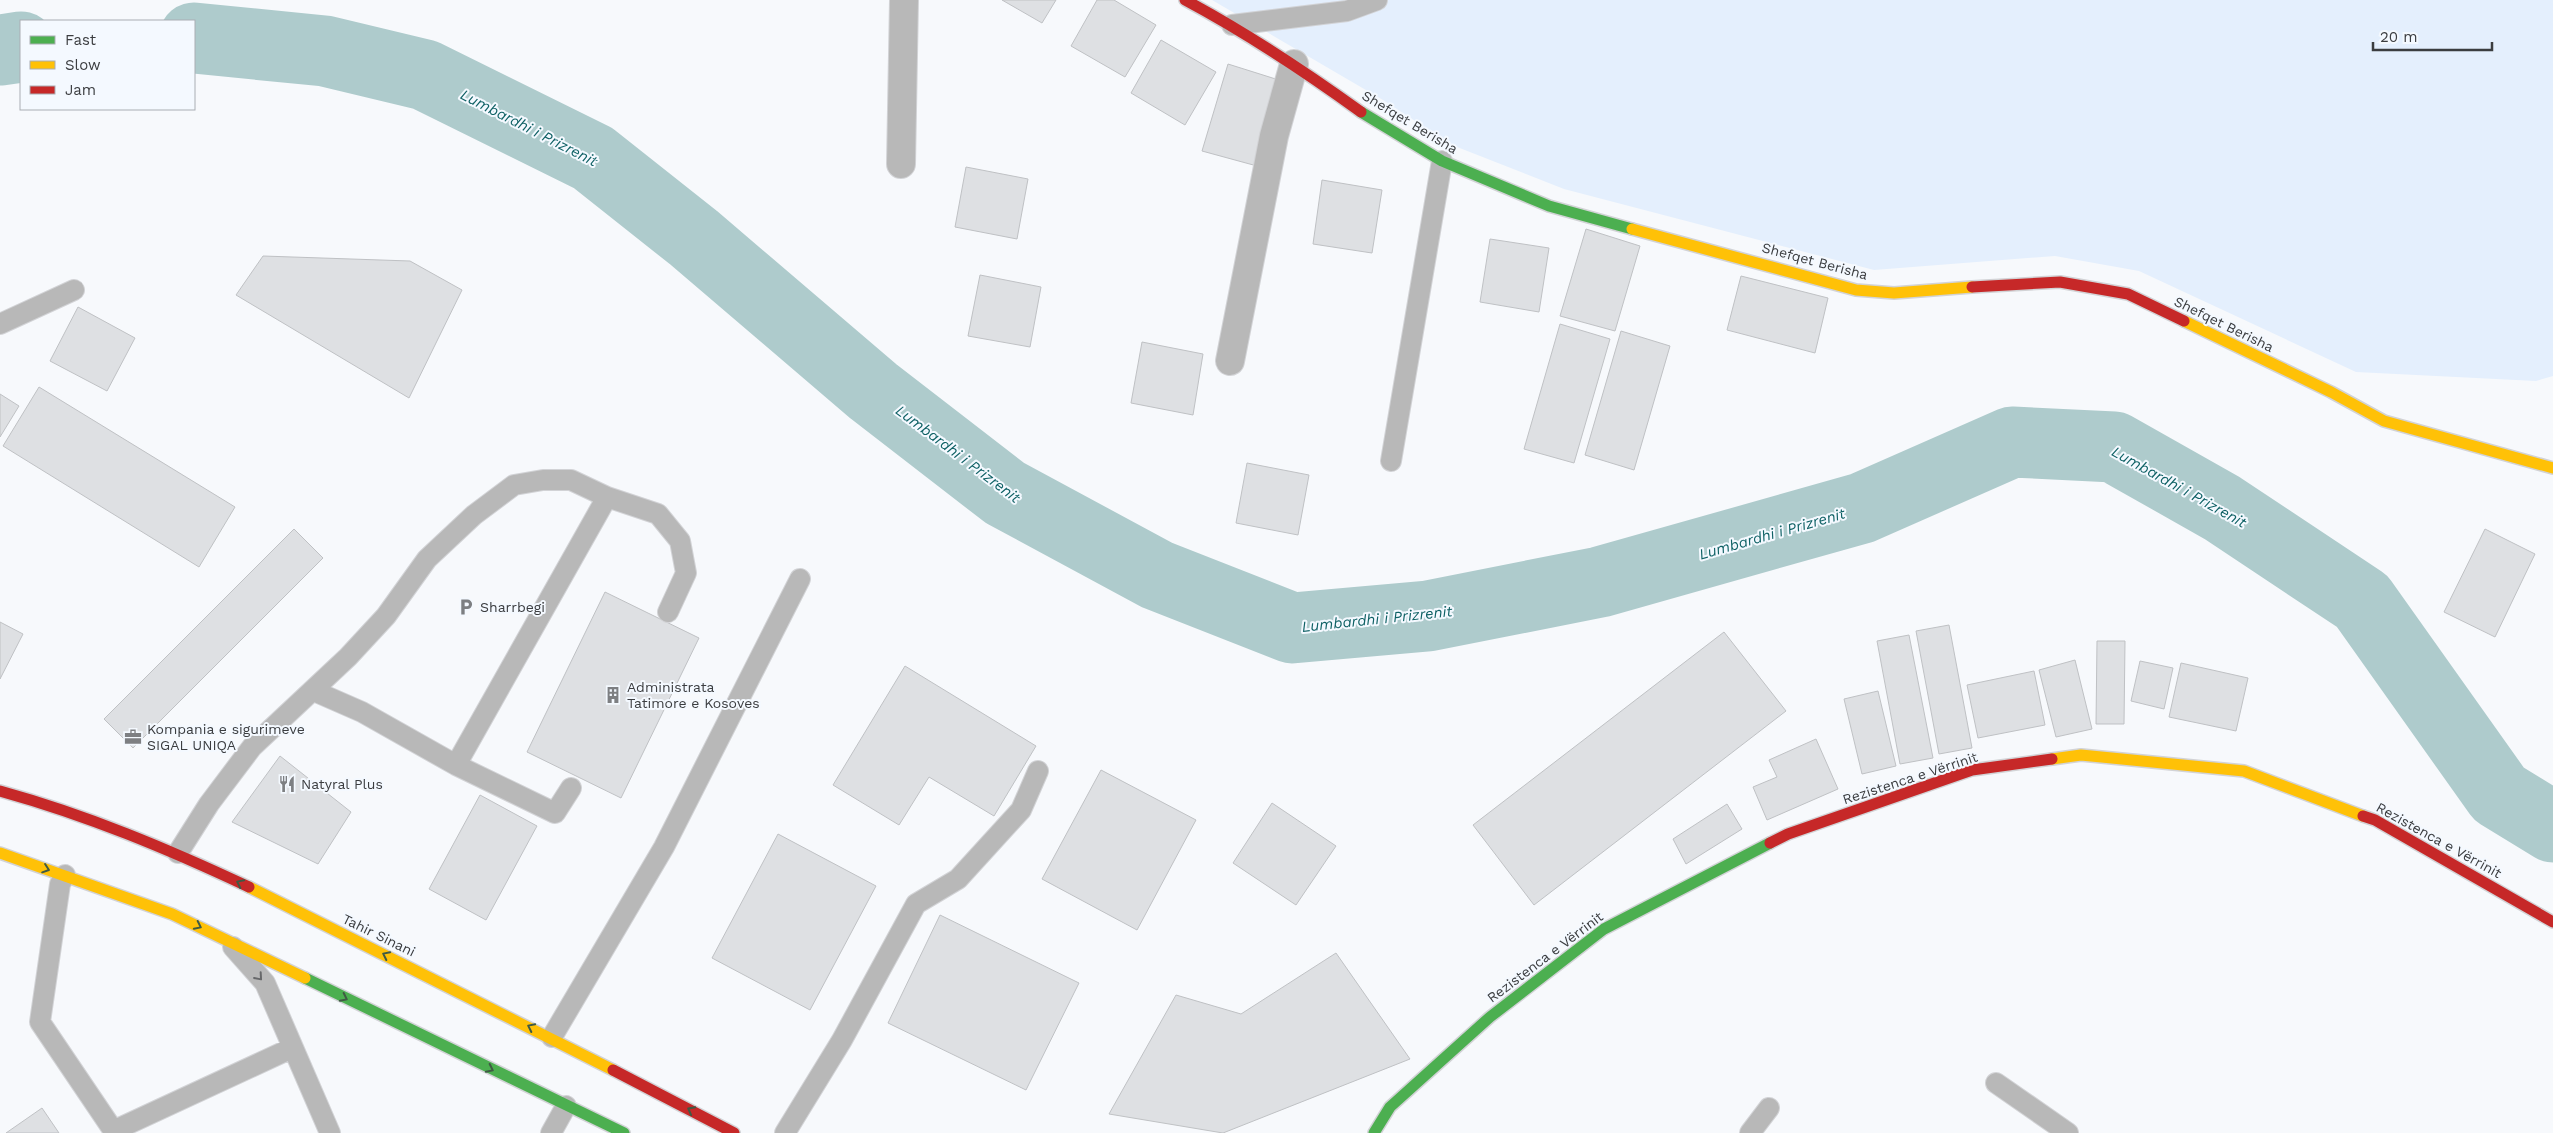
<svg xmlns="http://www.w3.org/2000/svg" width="2553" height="1133" font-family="'Work Sans',sans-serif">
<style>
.green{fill:#e4effd}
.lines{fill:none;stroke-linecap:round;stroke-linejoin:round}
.river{stroke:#aecbcc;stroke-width:71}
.building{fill:#dee0e3;stroke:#bfc1c4}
.lane-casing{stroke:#d2d3d6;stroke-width:22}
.street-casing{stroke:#d2d3d6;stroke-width:30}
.fast-casing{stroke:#d2d3d6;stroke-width:14}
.slow-casing{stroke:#d2d3d6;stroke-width:14}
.jam-casing{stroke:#d2d3d6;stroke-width:14}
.lane{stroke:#b8b8b8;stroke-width:20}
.street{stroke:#b8b8b8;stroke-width:28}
.fast{stroke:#4caf50;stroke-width:11}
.slow{stroke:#ffc107;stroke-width:11}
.jam{stroke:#c62828;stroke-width:11}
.oneway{stroke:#3f5a44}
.oneway2{stroke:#67686a}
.labels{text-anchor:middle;stroke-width:4;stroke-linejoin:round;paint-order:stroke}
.street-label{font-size:14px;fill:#3b3d40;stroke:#f4f9ff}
.poi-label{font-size:14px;fill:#3b3d40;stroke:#f4f9ff;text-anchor:start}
.water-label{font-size:15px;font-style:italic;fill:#0f6165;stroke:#f4f9ff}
</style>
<rect width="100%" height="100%" fill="#f7f9fc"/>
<path class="green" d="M1212,0H2553V376L2536,381L2356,372L2139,271L2055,256L1874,270L1564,189L1452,145L1383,100Z"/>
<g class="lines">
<path class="river" d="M194,38L325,51L425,75L593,158L694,238L873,391L1005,493L1157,575L1292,628L1428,616L1600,582L1862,508L2012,442L2114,447L2222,508L2362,601L2499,794L2553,827
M0,50L21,47"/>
</g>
<path class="building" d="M1002,0H1056L1042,23Z
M1097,0H1114L1156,25L1125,77L1071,46Z
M1161,40L1216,72L1185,125L1131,93Z
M1228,64L1282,81L1257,166L1202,151Z
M966,167L1028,179L1017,239L955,227Z
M1322,180L1382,190L1372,253L1313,244Z
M1586,229L1640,246L1615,331L1560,316Z
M1490,239L1549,248L1539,312L1480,302Z
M263,256L410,261L462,290L409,398L236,295Z
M980,275L1041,287L1030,347L968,336Z
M1741,276L1828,298L1815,353L1727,330Z
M78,307L135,338L107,391L50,361Z
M1560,324L1610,339L1574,463L1524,449Z
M1621,331L1670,346L1634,470L1585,455Z
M1142,342L1203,354L1193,415L1131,403Z
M39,387L235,507L199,567L3,446Z
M0,394L19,406L0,437Z
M1247,463L1309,475L1298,535L1236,523Z
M294,529L323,558L133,748L104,719Z
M2485,529L2535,554L2495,637L2444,612Z
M605,592L699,638L621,798L527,752Z
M0,622L23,634L0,679Z
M1949,625L1972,748L1939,754L1916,631Z
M1724,632L1786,711L1534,905L1473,825Z
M1909,635L1933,758L1900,764L1877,641Z
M2097,641H2125L2124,724H2096Z
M2075,660L2092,729L2056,737L2039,670Z
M2140,661L2173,668L2164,709L2131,701Z
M2181,663L2248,678L2236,731L2169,717Z
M905,666L1036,746L994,816L929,777L899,825L833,785Z
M2034,671L2045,725L1978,738L1967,685Z
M1878,691L1896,766L1862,774L1844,699Z
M1816,739L1838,789L1767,820L1753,787L1777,777L1769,760Z
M280,756L351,812L318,864L232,822Z
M1101,770L1196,820L1137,930L1042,879Z
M480,795L537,826L486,920L429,889Z
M1272,803L1336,846L1296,905L1233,863Z
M1727,804L1742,829L1686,864L1673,839Z
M778,834L876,886L810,1010L712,958Z
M940,915L1079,983L1026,1090L888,1023Z
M1336,953L1410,1059L1223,1133L1109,1114L1176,995L1241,1014Z
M42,1108L59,1133H6Z"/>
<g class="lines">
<g class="lane-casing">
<path id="lane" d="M1232,25L1347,11L1377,0
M0,324L74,290
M1391,461L1442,161
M314,691L362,712L456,765L555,813L571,788
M456,765L607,497
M178,853L209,804L252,747L348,657L386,616L427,559L474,515L514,485L543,480H571L607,497L658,514L680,541L686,573L668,612
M65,875L60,884L40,1022L115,1133
M233,947L265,983L330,1133
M552,1037L664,847L800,579
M1996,1083L2068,1133
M113,1131L292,1048
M551,1133L566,1106
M785,1133L842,1040L916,904L958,879L1021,810L1038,771
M1750,1133L1769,1108"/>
</g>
<g class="street-casing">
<path id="street" d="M901,164L904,0
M1230,361L1274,136L1294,64"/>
</g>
<g class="fast-casing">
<path id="fast" d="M1361,112L1442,161L1549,206L1632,229
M305,978L624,1133
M1374,1133L1390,1107L1490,1017L1604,929L1770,843"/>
</g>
<g class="slow-casing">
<path id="slow" d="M1632,229L1856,290L1894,293L1972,287
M2184,321L2331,392L2384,421L2553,468
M2052,759L2081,755L2244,771L2363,816
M0,853L172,914L305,978
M249,887L613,1070"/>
</g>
<g class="jam-casing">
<path id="jam" d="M1185,0C1247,33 1304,71 1361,112
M1972,287L2060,282L2128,294L2184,321
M0,791C87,815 168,849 249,887
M2363,816L2375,820L2553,922
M1770,843L1788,834L1972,770L2052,759
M613,1070L734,1133"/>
</g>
<use href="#lane" class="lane"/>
<use href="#street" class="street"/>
<use href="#fast" class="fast"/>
<use href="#slow" class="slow"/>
<use href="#jam" class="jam"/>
</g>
<defs><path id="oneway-chevron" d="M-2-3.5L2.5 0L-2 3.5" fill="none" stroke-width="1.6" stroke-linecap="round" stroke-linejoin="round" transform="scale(1.25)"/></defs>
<g class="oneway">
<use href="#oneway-chevron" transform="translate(46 869) rotate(19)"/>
<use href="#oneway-chevron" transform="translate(240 883) rotate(-154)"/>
<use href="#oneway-chevron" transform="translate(198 926) rotate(26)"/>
<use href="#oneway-chevron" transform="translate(386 955) rotate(-154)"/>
<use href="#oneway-chevron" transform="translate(344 998) rotate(26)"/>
<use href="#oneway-chevron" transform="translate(531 1027) rotate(-154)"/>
<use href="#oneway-chevron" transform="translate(490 1069) rotate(26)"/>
<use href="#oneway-chevron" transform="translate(691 1110) rotate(-152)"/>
</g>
<use class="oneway2" href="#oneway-chevron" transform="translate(259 977) rotate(49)"/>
<defs>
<g id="parking-bare" transform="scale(1.35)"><path d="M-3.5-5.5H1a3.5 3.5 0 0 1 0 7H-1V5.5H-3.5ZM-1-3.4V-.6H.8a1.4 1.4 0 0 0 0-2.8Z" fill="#7d7f82" stroke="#f4f9ff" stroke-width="2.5" paint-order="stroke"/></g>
<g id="building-bare" transform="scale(1.35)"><path d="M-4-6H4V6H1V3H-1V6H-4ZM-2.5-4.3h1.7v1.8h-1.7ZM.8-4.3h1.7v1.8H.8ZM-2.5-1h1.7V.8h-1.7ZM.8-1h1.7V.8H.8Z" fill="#7d7f82" stroke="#f4f9ff" stroke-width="2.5" paint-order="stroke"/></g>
<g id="office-bare" transform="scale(1.35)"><path d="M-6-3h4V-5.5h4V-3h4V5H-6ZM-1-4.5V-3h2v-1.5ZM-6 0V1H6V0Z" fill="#7d7f82" stroke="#f4f9ff" stroke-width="2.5" paint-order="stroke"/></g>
<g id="restaurant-bare" transform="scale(1.35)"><path d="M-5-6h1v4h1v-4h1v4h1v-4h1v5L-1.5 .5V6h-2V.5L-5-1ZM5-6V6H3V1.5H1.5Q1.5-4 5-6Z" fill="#7d7f82" stroke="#f4f9ff" stroke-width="2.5" paint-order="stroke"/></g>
</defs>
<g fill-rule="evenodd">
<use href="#parking-bare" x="466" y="607"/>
<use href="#building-bare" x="613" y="695"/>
<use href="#office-bare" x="133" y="737"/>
<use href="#restaurant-bare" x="287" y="784"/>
</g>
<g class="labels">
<g class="street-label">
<text transform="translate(1410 122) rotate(31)" y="5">Shefqet Berisha</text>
<text transform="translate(1815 261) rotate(15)" y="5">Shefqet Berisha</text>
<text transform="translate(2224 324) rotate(26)" y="5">Shefqet Berisha</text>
<text transform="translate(1910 778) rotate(-18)" y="5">Rezistenca e Vërrinit</text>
<text transform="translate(2439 840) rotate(29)" y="5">Rezistenca e Vërrinit</text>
<text transform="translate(379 935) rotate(26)" y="5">Tahir Sinani</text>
<text transform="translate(1545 957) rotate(-37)" y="5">Rezistenca e Vërrinit</text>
</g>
<g class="poi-label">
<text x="480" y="612">Sharrbegi</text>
<text x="627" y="692">Administrata<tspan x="627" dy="16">Tatimore e Kosoves</tspan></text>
<text x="147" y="734">Kompania e sigurimeve<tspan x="147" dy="16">SIGAL UNIQA</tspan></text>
<text x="301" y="789">Natyral Plus</text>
</g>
<g class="water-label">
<text transform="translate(529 128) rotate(27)" y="5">Lumbardhi i Prizrenit</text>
<text transform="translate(958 454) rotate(37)" y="5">Lumbardhi i Prizrenit</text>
<text transform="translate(2179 487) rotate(29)" y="5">Lumbardhi i Prizrenit</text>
<text transform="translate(1772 534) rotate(-16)" y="5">Lumbardhi i Prizrenit</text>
<text transform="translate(1377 619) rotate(-6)" y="5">Lumbardhi i Prizrenit</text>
</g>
</g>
<rect x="20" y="20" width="175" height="90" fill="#f4f9ff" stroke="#aaaeb3"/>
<rect x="30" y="36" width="25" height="8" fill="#4caf50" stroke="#aaaeb3"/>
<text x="65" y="45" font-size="15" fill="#3b3d40">Fast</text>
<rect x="30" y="61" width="25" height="8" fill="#ffc107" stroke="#aaaeb3"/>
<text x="65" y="70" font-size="15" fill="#3b3d40">Slow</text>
<rect x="30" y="86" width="25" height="8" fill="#c62828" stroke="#aaaeb3"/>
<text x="65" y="95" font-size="15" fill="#3b3d40">Jam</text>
<path d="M2373 42v8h119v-8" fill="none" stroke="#3b3d40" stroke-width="2.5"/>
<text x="2380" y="42" font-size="15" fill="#3b3d40" stroke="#f4f9ff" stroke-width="4" paint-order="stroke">20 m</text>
</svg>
